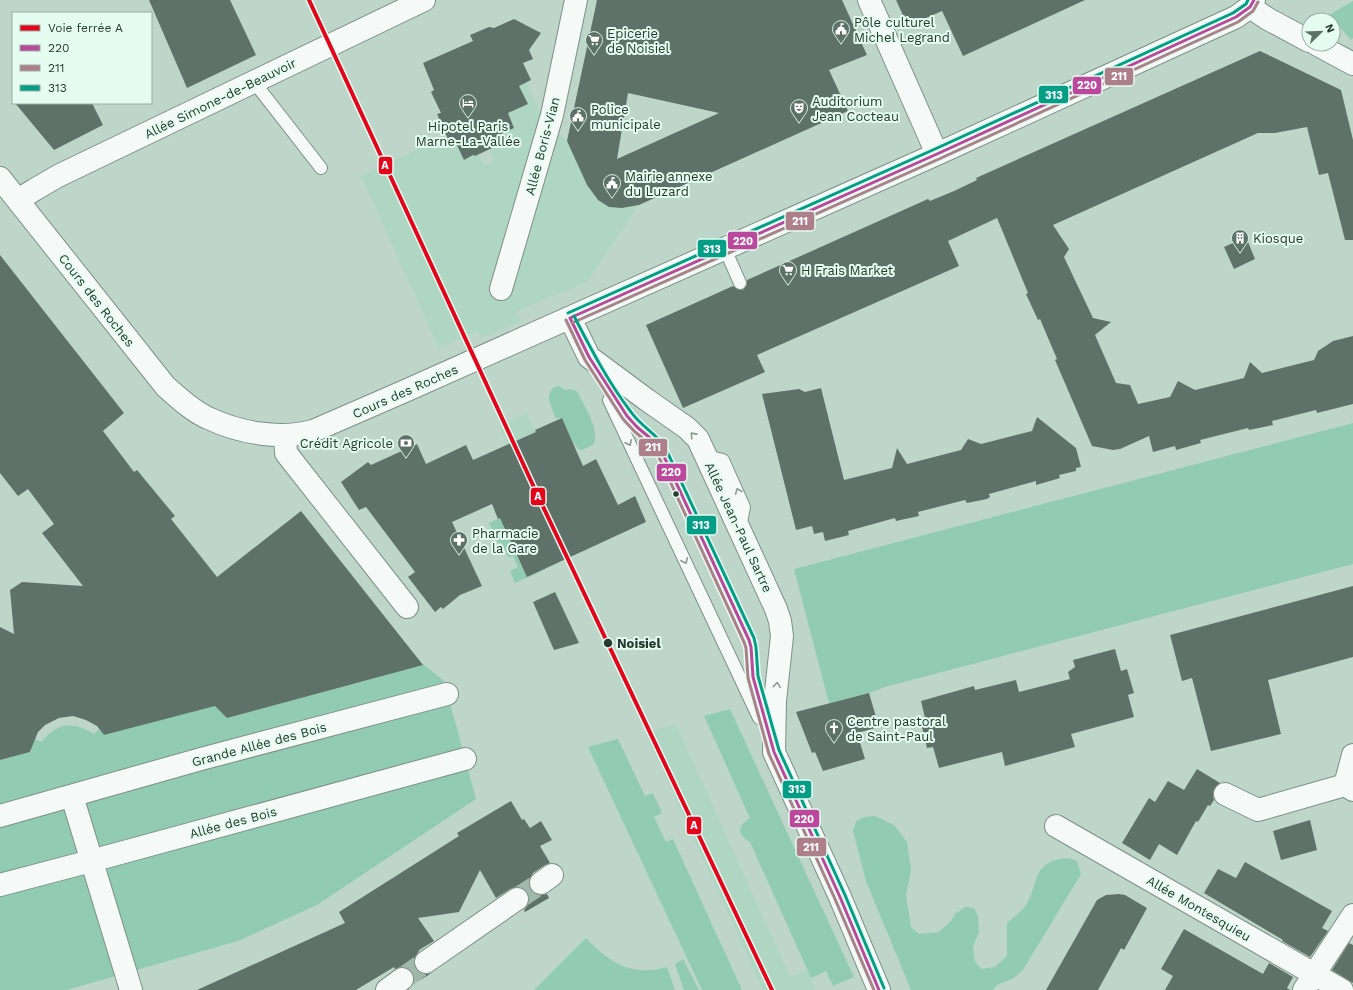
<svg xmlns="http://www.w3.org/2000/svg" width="1353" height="990" font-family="'Work Sans',sans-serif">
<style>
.built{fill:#aed6c3}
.green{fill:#91ccb2}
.building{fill:#5f726a;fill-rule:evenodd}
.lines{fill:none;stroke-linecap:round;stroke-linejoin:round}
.street-tunnel{stroke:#a0b7ab;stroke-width:22;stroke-dasharray:22 11;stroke-linecap:butt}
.lane-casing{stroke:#7d9086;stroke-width:14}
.street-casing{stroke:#7d9086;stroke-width:24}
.lane{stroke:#f5f9f7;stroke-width:12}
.street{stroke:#f5f9f7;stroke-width:22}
.bus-1-casing{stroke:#e5fcf0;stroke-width:6}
.bus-2-casing{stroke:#e5fcf0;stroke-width:6}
.bus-3-casing{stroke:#e5fcf0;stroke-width:6}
.bus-1{stroke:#bb489d;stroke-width:3}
.bus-2{stroke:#ac7f8a;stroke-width:3}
.bus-3{stroke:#049d86;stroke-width:3}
.rail-1-casing{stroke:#e5fcf0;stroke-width:7}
.rail-1{stroke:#e3051c;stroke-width:4}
.oneway{stroke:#8e9a94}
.bus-dot{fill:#273a31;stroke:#e5fcf0;stroke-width:1.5}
.labels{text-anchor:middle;stroke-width:4;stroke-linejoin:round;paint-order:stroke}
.poi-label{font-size:13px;fill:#273a31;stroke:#e5fcf0;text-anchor:start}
.street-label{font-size:13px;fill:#273a31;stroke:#e5fcf0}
.stop-label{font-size:13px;font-weight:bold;fill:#273a31;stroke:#e5fcf0;text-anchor:start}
.line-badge{stroke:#e5fcf0;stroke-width:1.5}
.badge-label{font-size:11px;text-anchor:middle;font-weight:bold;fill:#fff}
</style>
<rect width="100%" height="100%" fill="#bed6ca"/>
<path class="built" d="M526,82L536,104L548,127L568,141L587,185L598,200L609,207H613L628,208L639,205L593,273L589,281L517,311L521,321L481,339L478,331L439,348L361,176L426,145L453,137L464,159L478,153L482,162L486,165L494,161L490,149L504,142L501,134L514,128L508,113L528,104L519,86Z
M527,413L556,475L527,488L499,426Z
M676,724L790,977L807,970L816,990H763L645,732Z"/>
<path class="green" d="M1353,1V38L1351,40L1329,15Z
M559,386L565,390L570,389L576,391L578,393C585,407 601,431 593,445L582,450H579L572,441L562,418H556C551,407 542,389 559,386Z
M1353,423V564L885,687L869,693L829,703L794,569Z
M505,516L509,537L521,565L540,556L546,569L515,583L510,571L518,567L513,556L509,558L501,542L498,543L489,523Z
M423,664L444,681L476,799L317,905L238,941L67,990H0V760L31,752L34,739L42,742C56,722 74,721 94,734L99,729L104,735L215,703L227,718L423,665Z
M730,709L854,977L833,986L826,971L811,978L750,842C736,834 738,826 750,818L704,716Z
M618,739L645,796L653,793L662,813L654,817L666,842L673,839L742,990H702L588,747Z
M875,816L894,825L907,842L911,870L906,895L911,927L919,934L939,932L950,922L955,914L965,907L974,908L978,916L979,932L973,947L975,962L982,969L995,967L1007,956V923C1013,918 1020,913 1025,906C1038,889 1031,867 1056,860C1065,858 1069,857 1077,861L1081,874L1023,970L1014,978L997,985L993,990H911L866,881L853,831L856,821L864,817Z
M586,938C610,963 631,977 667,967L675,990H534Z
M683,959L699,990H684L675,964Z"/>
<path class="building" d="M149,0H230L256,55L187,88Z
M597,0H842L867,55L829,70L848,111L639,205L622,208L609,207L598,200L587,185L567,141ZM628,93L719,113L617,159Z
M896,0H1085L963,56L942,11L908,26Z
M514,19L541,33L529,50L533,59L523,63L531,80L519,86L528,104L508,113L514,128L501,134L505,142L475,156L473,155L464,160L453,137L448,139L437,114L441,113L431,92L434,90L423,63L473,41L470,35L489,27L494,28Z
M1260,51L1341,90L1353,140V240H1345L1328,173L1319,175L1307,127L1275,133H1258L1053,225L1069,249L1064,257L1093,318L1111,322L1095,335L1116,383L1130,385L1138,404L1170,397L1178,381L1195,390L1244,378L1250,362L1262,373L1314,360L1318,351L1333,341L1353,336V404L1317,413L1316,410L1272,421L1273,425L1249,430L1248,428L1200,440L1201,443L1176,450L1175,446L1153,452L1149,436L1120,449L1113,450L1092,446L1055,360L1057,359L1040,319L1038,320L1026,294L1028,293L997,218L948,241L959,266L757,355L765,372L683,408L646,325L733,286L739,290H743L747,284V280L928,199L930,201L954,191L977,180L976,178Z
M15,103H92L103,125L54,150Z
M1246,237L1255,259L1234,269L1224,247Z
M0,255L124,413L103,431L134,472L137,470L175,516L171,519L217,577L301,511L423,665L227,718L215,706L104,735L97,726L86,720L73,716L59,718L45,725L38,732L30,752L0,760V627L14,634L10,590L22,582L83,586L42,533L54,524L28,489L18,496L0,473Z
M821,388L844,480L892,468L897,448L907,464L961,450L968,439L981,444L1032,431L1037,417L1076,448L1081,467L1076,468V471L1059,475L1060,478L1036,485V481L989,494L990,497L987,499L967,503L965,500L918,512L919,516L896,521L895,518L848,531L849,535L825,541L823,532L814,534L812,526L796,530L762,394L799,389L805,392Z
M562,418L583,466L596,459L618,505L635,496L646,522L527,577L500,518L498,519L492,504L452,522L482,586L460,595L443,609L441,607L435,612L408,577L415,572L366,507L359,510L341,482L368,462L371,465L417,444L426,464L466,445L473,460L536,432L535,430Z
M1353,586V657L1268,680L1281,734L1211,751L1192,678L1182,681L1170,635Z
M555,592L579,643L554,650L533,602Z
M1115,649L1121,671L1127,669L1134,693L1128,695L1134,717L1071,734L1075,747L1005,766L1002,752L939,768L933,747L927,748L921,723L926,722L921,701L974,686L975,690L1016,680L1019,692L1070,679L1068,672L1075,667L1073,660Z
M869,693L879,727L857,733L865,759L823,771L815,752L812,753L796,712Z
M1197,769L1220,783L1214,789L1213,795L1214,800L1210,806L1208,805L1198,822L1196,821L1177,855L1159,844L1150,860L1122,843L1149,798L1155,802L1168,781L1184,790Z
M511,801L522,820L524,819L530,828L541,821L552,840L540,846L550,863L545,865L533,873L530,878L529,884L531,890L536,894L542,895L547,894L549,898L525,912L524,910L528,905L529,898L527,892L522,888L516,887L510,889L496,898L480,870L459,912L418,918L434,941L419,950V951L415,957L414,963L416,969L420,973L427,974L432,973L413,984L414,978L412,972L407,968L401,967L395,969L394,967L356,990H197L345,923L339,912L459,836L457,833Z
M1310,820L1317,850L1281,860L1273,831Z
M1245,862L1332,911L1322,928L1328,931L1310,957L1282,941L1283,940L1204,893L1218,869L1236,878Z
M1119,894L1125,895L1147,908L1124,950L1121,948L1098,990H1046L1097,900L1106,895Z
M1184,929L1263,974L1269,963L1293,977L1287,988L1290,990H1165L1173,976L1161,969Z
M1349,943L1353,945V983L1332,970Z"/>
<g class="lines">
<path class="street-tunnel" d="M517,899L541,883
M402,979L426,962"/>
<g class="lane-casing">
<path id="lane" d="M254,82L321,168
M725,249L740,283
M597,370C607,386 616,403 628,417C638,429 652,437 661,450L749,640L751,647L753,677L768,731
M609,400L759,718
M706,456L723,460L744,507L740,527"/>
</g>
<g class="street-casing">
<path id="street" d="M869,0L937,154
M1250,7L1268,19L1309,41
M1316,44L1353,64
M0,178L166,387C179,398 192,411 208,418C240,433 279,440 313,431L405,391L937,154L1236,17L1250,7L1254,0
M18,200L34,190L58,176L424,0
M501,289L552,115L576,0
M570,318L589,357L647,400L687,428L698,439L776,609L780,621L782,636L775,701L774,752L840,897L879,990
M285,435L286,453L407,607
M1345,785L1353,755
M1225,794L1258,810L1345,785L1353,790
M72,796L131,990
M0,816L201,759L447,694
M1056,826L1342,990
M541,883L552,875
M0,885L91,861L465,759
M426,962L517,899
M387,990L402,979
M1304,990L1353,915"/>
</g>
<use href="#lane" class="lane"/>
<use href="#street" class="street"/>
<g class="bus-1-casing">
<path id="bus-1" d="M570,318L937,154L1236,17L1250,7L1254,0
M570,318L589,357L627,416L637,427L656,443L661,450L749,640L751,647L753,677L774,752L840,897L879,990"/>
</g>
<g class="bus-2-casing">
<path id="bus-2" d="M566,320L585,360L623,419L634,431L652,446L657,453L744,642L746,648L748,678L769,754L835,899L874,990
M572,323L939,159L1238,22L1253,11L1258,2"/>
</g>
<g class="bus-3-casing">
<path id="bus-3" d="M568,313L935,149L1233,13L1246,4L1248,0
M574,316C591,349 608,382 631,412C641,426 656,434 665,447L754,638L756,647L758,676L779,750L845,895L884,988"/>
</g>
<use href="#bus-1" class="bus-1"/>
<use href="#bus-2" class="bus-2"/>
<use href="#bus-3" class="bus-3"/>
<g class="rail-1-casing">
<path id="rail-1" d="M309,0L538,496L772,990"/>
</g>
<use href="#rail-1" class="rail-1"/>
</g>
<defs><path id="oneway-chevron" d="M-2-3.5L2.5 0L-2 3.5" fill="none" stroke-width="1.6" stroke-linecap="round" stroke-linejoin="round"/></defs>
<g class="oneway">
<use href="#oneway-chevron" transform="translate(693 435) rotate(-132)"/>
<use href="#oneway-chevron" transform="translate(629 443) rotate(65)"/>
<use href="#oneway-chevron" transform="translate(738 491) rotate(-113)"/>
<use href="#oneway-chevron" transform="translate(685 561) rotate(65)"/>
<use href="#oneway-chevron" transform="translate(777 685) rotate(-84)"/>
</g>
<defs>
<g id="civic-pin" transform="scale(0.9)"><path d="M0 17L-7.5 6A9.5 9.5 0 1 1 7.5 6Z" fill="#5c7167" stroke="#e5fcf0"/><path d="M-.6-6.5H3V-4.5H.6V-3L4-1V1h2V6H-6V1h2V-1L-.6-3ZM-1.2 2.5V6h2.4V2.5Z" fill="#fff"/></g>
<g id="supermarket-pin" transform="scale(0.9)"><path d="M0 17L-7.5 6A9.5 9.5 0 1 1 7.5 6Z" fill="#5c7167" stroke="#e5fcf0"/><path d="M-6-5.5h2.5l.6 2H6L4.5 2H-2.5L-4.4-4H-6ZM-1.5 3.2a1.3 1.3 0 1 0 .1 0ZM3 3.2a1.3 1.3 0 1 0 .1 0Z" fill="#fff"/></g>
<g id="hotel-pin" transform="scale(0.9)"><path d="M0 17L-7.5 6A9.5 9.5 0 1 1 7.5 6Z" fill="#5c7167" stroke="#e5fcf0"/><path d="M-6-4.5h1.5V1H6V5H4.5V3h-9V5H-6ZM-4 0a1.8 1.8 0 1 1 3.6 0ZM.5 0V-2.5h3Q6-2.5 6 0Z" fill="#fff"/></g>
<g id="theatre-pin" transform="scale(0.9)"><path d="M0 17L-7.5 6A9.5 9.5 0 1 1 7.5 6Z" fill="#5c7167" stroke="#e5fcf0"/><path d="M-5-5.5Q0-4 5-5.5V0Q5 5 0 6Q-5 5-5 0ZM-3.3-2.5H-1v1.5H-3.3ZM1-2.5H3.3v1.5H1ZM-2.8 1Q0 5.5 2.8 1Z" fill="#fff"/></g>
<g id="building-pin" transform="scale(0.9)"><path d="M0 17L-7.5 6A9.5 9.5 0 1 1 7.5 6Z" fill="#5c7167" stroke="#e5fcf0"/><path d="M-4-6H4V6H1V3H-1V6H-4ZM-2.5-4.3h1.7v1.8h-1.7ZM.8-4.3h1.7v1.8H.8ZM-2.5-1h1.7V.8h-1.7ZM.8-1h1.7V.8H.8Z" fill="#fff"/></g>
<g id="bank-pin" transform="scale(0.9)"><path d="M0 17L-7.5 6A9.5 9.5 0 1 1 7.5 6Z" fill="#5c7167" stroke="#e5fcf0"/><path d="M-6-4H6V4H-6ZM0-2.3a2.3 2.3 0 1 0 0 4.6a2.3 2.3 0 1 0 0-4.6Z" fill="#fff"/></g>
<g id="pharmacy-pin" transform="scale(0.9)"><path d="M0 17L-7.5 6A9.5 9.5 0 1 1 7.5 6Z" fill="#5c7167" stroke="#e5fcf0"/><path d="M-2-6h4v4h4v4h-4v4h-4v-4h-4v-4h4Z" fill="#fff"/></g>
<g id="church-pin" transform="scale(0.9)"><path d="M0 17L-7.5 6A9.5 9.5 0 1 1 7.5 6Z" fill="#5c7167" stroke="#e5fcf0"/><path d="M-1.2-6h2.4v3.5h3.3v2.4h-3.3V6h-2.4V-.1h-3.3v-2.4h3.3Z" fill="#fff"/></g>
</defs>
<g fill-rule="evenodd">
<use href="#civic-pin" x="841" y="29"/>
<use href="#supermarket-pin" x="594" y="40"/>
<use href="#hotel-pin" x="468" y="103"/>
<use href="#theatre-pin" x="799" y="108"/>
<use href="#civic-pin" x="578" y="116"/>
<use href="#civic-pin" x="612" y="183"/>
<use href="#building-pin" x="1240" y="238"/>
<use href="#supermarket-pin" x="788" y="270"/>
<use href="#bank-pin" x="406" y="443"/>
<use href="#pharmacy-pin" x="459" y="540"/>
<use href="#church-pin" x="834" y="728"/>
</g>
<g class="bus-dot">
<circle cx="676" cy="494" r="3.5"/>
<circle cx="608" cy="643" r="5"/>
</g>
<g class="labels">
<g class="poi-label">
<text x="854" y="27">Pôle culturel<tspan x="854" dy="15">Michel Legrand</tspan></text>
<text x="607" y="38">Epicerie<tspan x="607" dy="15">de Noisiel</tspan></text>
<text x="812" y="106">Auditorium<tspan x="812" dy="15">Jean Cocteau</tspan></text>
<text x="591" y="114">Police<tspan x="591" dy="15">municipale</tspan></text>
<text x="468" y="131" text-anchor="middle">Hipotel Paris<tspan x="468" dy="15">Marne-La-Vallée</tspan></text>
<text x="625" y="181">Mairie annexe<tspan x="625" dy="15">du Luzard</tspan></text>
<text x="1253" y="243">Kiosque</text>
<text x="801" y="275">H Frais Market</text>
<text x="393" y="448" text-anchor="end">Crédit Agricole</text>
<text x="472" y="538">Pharmacie<tspan x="472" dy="15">de la Gare</tspan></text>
<text x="847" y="726">Centre pastoral<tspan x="847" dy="15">de Saint-Paul</tspan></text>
</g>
<g class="street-label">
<text transform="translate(220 98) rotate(-26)" y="5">Allée Simone-de-Beauvoir</text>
<text transform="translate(542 146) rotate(-75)" y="5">Allée Boris-Vian</text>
<text transform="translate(97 300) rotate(52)" y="5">Cours des Roches</text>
<text transform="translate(405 391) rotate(-24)" y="5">Cours des Roches</text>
<text transform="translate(739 527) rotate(65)" y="5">Allée Jean-Paul Sartre</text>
<text transform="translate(259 744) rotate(-15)" y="5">Grande Allée des Bois</text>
<text transform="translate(233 822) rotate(-15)" y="5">Allée des Bois</text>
<text transform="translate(1199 908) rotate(30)" y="5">Allée Montesquieu</text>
</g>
<g class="stop-label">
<text x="617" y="648">Noisiel</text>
</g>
</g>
<g class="line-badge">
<rect x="1104" y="67" width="30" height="19" rx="4" fill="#ac7f8a"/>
<rect x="1072" y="76" width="30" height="19" rx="4" fill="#bb489d"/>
<rect x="1038" y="85" width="31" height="19" rx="4" fill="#049d86"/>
<rect x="378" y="156" width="15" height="19" rx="4" fill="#e3051c"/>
<rect x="785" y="211" width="30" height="20" rx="4" fill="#ac7f8a"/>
<rect x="727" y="231" width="31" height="19" rx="4" fill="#bb489d"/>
<rect x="697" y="239" width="30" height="19" rx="4" fill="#049d86"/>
<rect x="638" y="438" width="30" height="19" rx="4" fill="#ac7f8a"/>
<rect x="656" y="463" width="31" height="19" rx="4" fill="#bb489d"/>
<rect x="530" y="487" width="16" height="19" rx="4" fill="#e3051c"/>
<rect x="686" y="515" width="31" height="20" rx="4" fill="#049d86"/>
<rect x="782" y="780" width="30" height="19" rx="4" fill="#049d86"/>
<rect x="789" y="809" width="31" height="19" rx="4" fill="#bb489d"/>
<rect x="686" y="816" width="16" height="19" rx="4" fill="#e3051c"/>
<rect x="796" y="837" width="31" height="20" rx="4" fill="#ac7f8a"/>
</g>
<g class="badge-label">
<text x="1119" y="80">211</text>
<text x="1087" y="89">220</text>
<text x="1054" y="99">313</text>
<text x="385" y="169">A</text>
<text x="800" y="225">211</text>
<text x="743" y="245">220</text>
<text x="712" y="253">313</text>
<text x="653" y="451">211</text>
<text x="671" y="476">220</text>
<text x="538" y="500">A</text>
<text x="701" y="529">313</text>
<text x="797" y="793">313</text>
<text x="804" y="823">220</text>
<text x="694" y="829">A</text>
<text x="811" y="851">211</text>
</g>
<rect x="12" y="12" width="140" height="92" fill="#e5fcf0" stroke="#99aea4"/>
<rect x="20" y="25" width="20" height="6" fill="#e3051c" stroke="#99aea4"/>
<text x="48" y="32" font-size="12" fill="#273a31">Voie ferrée A</text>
<rect x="20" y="45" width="20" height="6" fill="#bb489d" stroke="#99aea4"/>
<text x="48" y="52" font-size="12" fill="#273a31">220</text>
<rect x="20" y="65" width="20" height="6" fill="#ac7f8a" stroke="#99aea4"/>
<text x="48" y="72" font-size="12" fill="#273a31">211</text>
<rect x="20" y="85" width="20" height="6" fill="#049d86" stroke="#99aea4"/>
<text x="48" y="92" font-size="12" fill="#273a31">313</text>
<g transform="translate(1321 32) rotate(67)"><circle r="19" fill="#e5fcf0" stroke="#99aea4"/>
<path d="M0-3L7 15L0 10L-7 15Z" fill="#5c7167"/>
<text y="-6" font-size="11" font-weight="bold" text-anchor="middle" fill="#273a31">N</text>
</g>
</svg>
